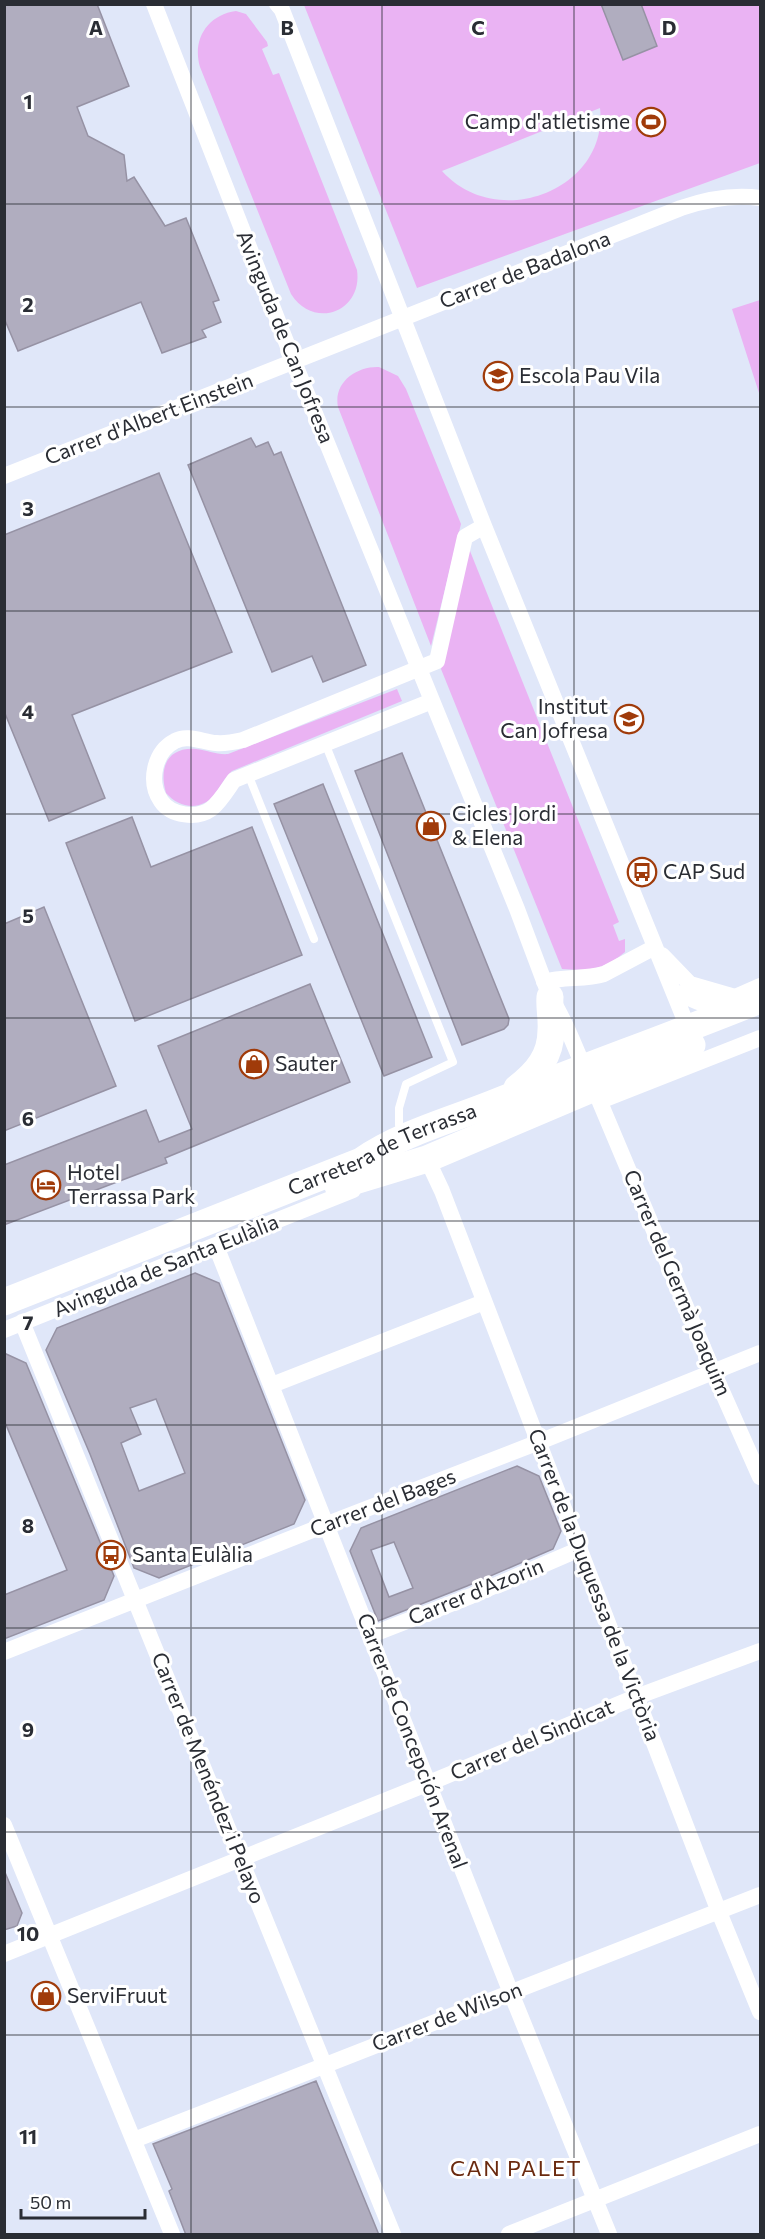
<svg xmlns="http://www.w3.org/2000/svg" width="765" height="2239" font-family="Commissioner,sans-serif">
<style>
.green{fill:#eab3f3;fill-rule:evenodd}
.building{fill:#b0adbf;stroke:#9692a4;stroke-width:1.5;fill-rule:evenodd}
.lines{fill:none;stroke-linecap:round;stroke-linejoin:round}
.lane{stroke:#fff;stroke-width:8}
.street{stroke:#fff;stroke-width:16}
.primary{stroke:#fff;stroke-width:27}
.grid{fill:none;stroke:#2a2d34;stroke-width:1.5;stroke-opacity:0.55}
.labels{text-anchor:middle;stroke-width:6;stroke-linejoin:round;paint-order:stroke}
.poi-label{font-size:21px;fill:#2a2d34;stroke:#fff;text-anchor:start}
.street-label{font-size:21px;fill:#2a2d34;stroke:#fff}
.neighbourhood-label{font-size:22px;letter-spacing:1.5px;fill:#6a290e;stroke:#fff}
.grid-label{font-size:20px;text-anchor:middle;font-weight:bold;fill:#2a2d34;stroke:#fff;stroke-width:6;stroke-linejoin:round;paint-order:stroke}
</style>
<rect width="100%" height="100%" fill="#e0e7f9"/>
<path class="green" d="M304,5H760V163L417,288ZM600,108C609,189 498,233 442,171Z
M236,11L246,14L267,42L268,46L262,49L273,75L279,73L357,270C363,312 314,330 291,294L200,67C192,40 207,15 236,11Z
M760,300V396L732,309Z
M379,367L398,376L406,389L461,524L431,646L338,407C333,382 357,366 379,367Z
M468,546L619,922L613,925L619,941L625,939V952C604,970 589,971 562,969L441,669Z
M397,689L402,701L232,771C224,778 221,786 215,794C201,812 179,808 166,793C159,769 166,747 196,749C207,750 217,755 228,754Z"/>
<path class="building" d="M4,4H97L129,86L77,107L88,136L124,155L127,181L134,177L165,226L186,218L219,300L213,302L221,322L202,330L206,337L162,353L141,302L18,351L4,318Z
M601,4H641L657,46L623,60Z
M251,438L256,447L268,442L274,455L281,452L366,665L323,682L312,656L272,672L188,465Z
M159,473L232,652L72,715L105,798L49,821L4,711V535Z
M402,753L509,1019L508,1025L504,1029L462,1045L355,771Z
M323,784L432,1057L384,1076L274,804Z
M132,817L151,867L252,827L302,955L135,1021L66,843Z
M44,907L116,1086L4,1131V924Z
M310,984L350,1082L165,1158L167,1163L4,1225V1165L146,1110L159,1142L192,1129L158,1046Z
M195,1273L219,1283L305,1500L294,1524L159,1578L134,1568L90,1454L46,1350L57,1328ZM156,1399L185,1473L139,1491L121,1443L141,1434L130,1408Z
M4,1353L26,1363L114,1576L104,1600L4,1639V1595L67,1570L4,1420Z
M517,1466L539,1476L561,1531L553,1549L467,1586L378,1621L350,1551L361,1528ZM394,1542L413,1588L389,1597L371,1550Z
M4,1870L22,1913L17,1926L4,1930Z
M316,2081L379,2235H186L169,2191L172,2189L153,2144Z"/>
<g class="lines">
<path class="lane" d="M325,743L453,1062L406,1084L399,1108V1125
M248,774L314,939"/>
<path class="street" d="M154,4L294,362L517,909L550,997C569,1025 578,1059 594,1088L713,1371L760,1477
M277,4L282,10L484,526L684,1018V1029L679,1036
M4,476L681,208C707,199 733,194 760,198
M432,701L234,780C227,790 220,802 211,809C197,819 171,816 161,801C148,782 154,752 175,741C187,734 203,742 216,743C225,744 234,742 243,740L437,661L465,537L484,526
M662,955L690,984L735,997L760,986
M544,982C564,976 584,980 604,974L655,947
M673,991L698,1002L733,1007
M600,1101L760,1038
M421,1161L427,1159L442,1191L719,1912L760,2012
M216,1246L511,1993L609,2234
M22,1322L393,2234
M4,1330L353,1190
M272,1385L484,1302
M371,1635L471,1596L580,1549
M4,1652L325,1525L539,1442L760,1353
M4,1825L172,2234
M4,1954L429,1783L636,1697L760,1651
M134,2140L760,1895
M509,2234L760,2134"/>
<g class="primary">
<path d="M517,1088C537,1073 551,1056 551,1030C552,1019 549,1008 550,997"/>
<path d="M338,1186L427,1159L594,1088L616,1076L692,1045"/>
<path id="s1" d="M4,1302L361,1161C400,1134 448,1121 491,1104C580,1068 671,1036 760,1000"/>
</g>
</g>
<path class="grid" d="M191,4V2234M382,4V2234M574,4V2234M4,204H760M4,407H760M4,611H760M4,814H760M4,1018H760M4,1221H760M4,1425H760M4,1628H760M4,1832H760M4,2035H760"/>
<defs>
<g id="stadium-ring" transform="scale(1.5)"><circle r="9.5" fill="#fff" stroke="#a03b0a" stroke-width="1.5"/><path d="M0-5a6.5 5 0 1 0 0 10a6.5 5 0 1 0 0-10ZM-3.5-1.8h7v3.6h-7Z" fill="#a03b0a"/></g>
<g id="school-ring" transform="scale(1.5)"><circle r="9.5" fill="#fff" stroke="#a03b0a" stroke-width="1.5"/><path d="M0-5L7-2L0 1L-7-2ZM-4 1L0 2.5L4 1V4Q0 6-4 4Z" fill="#a03b0a"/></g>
<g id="shop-ring" transform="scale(1.5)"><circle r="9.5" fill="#fff" stroke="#a03b0a" stroke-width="1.5"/><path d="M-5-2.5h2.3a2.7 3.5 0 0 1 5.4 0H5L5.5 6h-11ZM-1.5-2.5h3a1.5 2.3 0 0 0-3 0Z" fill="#a03b0a"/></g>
<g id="bus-ring" transform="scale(1.5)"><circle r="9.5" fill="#fff" stroke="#a03b0a" stroke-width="1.5"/><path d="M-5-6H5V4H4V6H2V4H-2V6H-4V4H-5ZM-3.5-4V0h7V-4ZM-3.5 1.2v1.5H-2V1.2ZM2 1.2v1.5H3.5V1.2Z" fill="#a03b0a"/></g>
<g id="hotel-ring" transform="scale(1.5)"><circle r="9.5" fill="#fff" stroke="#a03b0a" stroke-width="1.5"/><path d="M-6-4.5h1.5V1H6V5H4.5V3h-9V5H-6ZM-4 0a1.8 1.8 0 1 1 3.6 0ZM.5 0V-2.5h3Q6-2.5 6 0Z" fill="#a03b0a"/></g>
</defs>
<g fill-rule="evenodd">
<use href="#stadium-ring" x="651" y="122"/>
<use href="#school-ring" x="498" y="376"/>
<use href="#school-ring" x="629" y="719"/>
<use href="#shop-ring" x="431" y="826"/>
<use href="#bus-ring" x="642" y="872"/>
<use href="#shop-ring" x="254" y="1064"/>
<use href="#hotel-ring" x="46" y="1185"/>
<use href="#bus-ring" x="111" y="1555"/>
<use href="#shop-ring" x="46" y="1996"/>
</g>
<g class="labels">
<g class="poi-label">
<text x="630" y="129" text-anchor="end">Camp d'atletisme</text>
<text x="519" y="383">Escola Pau Vila</text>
<text x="608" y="714" text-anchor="end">Institut<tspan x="608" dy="24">Can Jofresa</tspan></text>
<text x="452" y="821">Cicles Jordi<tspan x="452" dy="24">&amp; Elena</tspan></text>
<text x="663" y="879">CAP Sud</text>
<text x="275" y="1071">Sauter</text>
<text x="67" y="1180">Hotel<tspan x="67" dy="24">Terrassa Park</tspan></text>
<text x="132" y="1562">Santa Eulàlia</text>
<text x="67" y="2003">ServiFruut</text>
</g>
<g class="street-label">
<text transform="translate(525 270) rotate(-21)" y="7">Carrer de Badalona</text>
<text transform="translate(285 337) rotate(68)" y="7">Avinguda de Can Jofresa</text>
<text transform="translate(149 419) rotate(-21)" y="7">Carrer d'Albert Einstein</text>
<text dy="7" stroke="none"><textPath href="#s1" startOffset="408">Carretera de Terrassa</textPath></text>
<text transform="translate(166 1266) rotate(-22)" y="7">Avinguda de Santa Eulàlia</text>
<text transform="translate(677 1283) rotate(67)" y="7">Carrer del Germà Joaquim</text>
<text transform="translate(383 1503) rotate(-21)" y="7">Carrer del Bages</text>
<text transform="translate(594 1585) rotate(69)" y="7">Carrer de la Duquessa de la Victòria</text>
<text transform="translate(476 1592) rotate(-22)" y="7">Carrer d'Azorin</text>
<text transform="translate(532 1740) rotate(-23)" y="7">Carrer del Sindicat</text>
<text transform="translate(412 1741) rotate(69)" y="7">Carrer de Concepción Arenal</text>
<text transform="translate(208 1778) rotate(68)" y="7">Carrer de Menéndez i Pelayo</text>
<text transform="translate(447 2017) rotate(-21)" y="7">Carrer de Wilson</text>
</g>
<g class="neighbourhood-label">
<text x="516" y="2176">CAN PALET</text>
</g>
</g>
<g class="grid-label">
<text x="96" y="35">A</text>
<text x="287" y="35">B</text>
<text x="478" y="35">C</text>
<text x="669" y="35">D</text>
<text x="28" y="109">1</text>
<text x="28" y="312">2</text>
<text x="28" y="516">3</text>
<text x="28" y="719">4</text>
<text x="28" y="923">5</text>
<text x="28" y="1126">6</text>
<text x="28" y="1330">7</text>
<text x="28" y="1533">8</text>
<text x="28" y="1737">9</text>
<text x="28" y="1941">10</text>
<text x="28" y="2144">11</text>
</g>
<rect width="765" height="2239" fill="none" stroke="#2a2d34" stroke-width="12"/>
<path d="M21 2209v9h124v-9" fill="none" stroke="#2a2d34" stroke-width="3"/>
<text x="30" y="2209" font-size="18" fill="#2a2d34" stroke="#ffffff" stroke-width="4.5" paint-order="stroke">50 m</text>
</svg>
